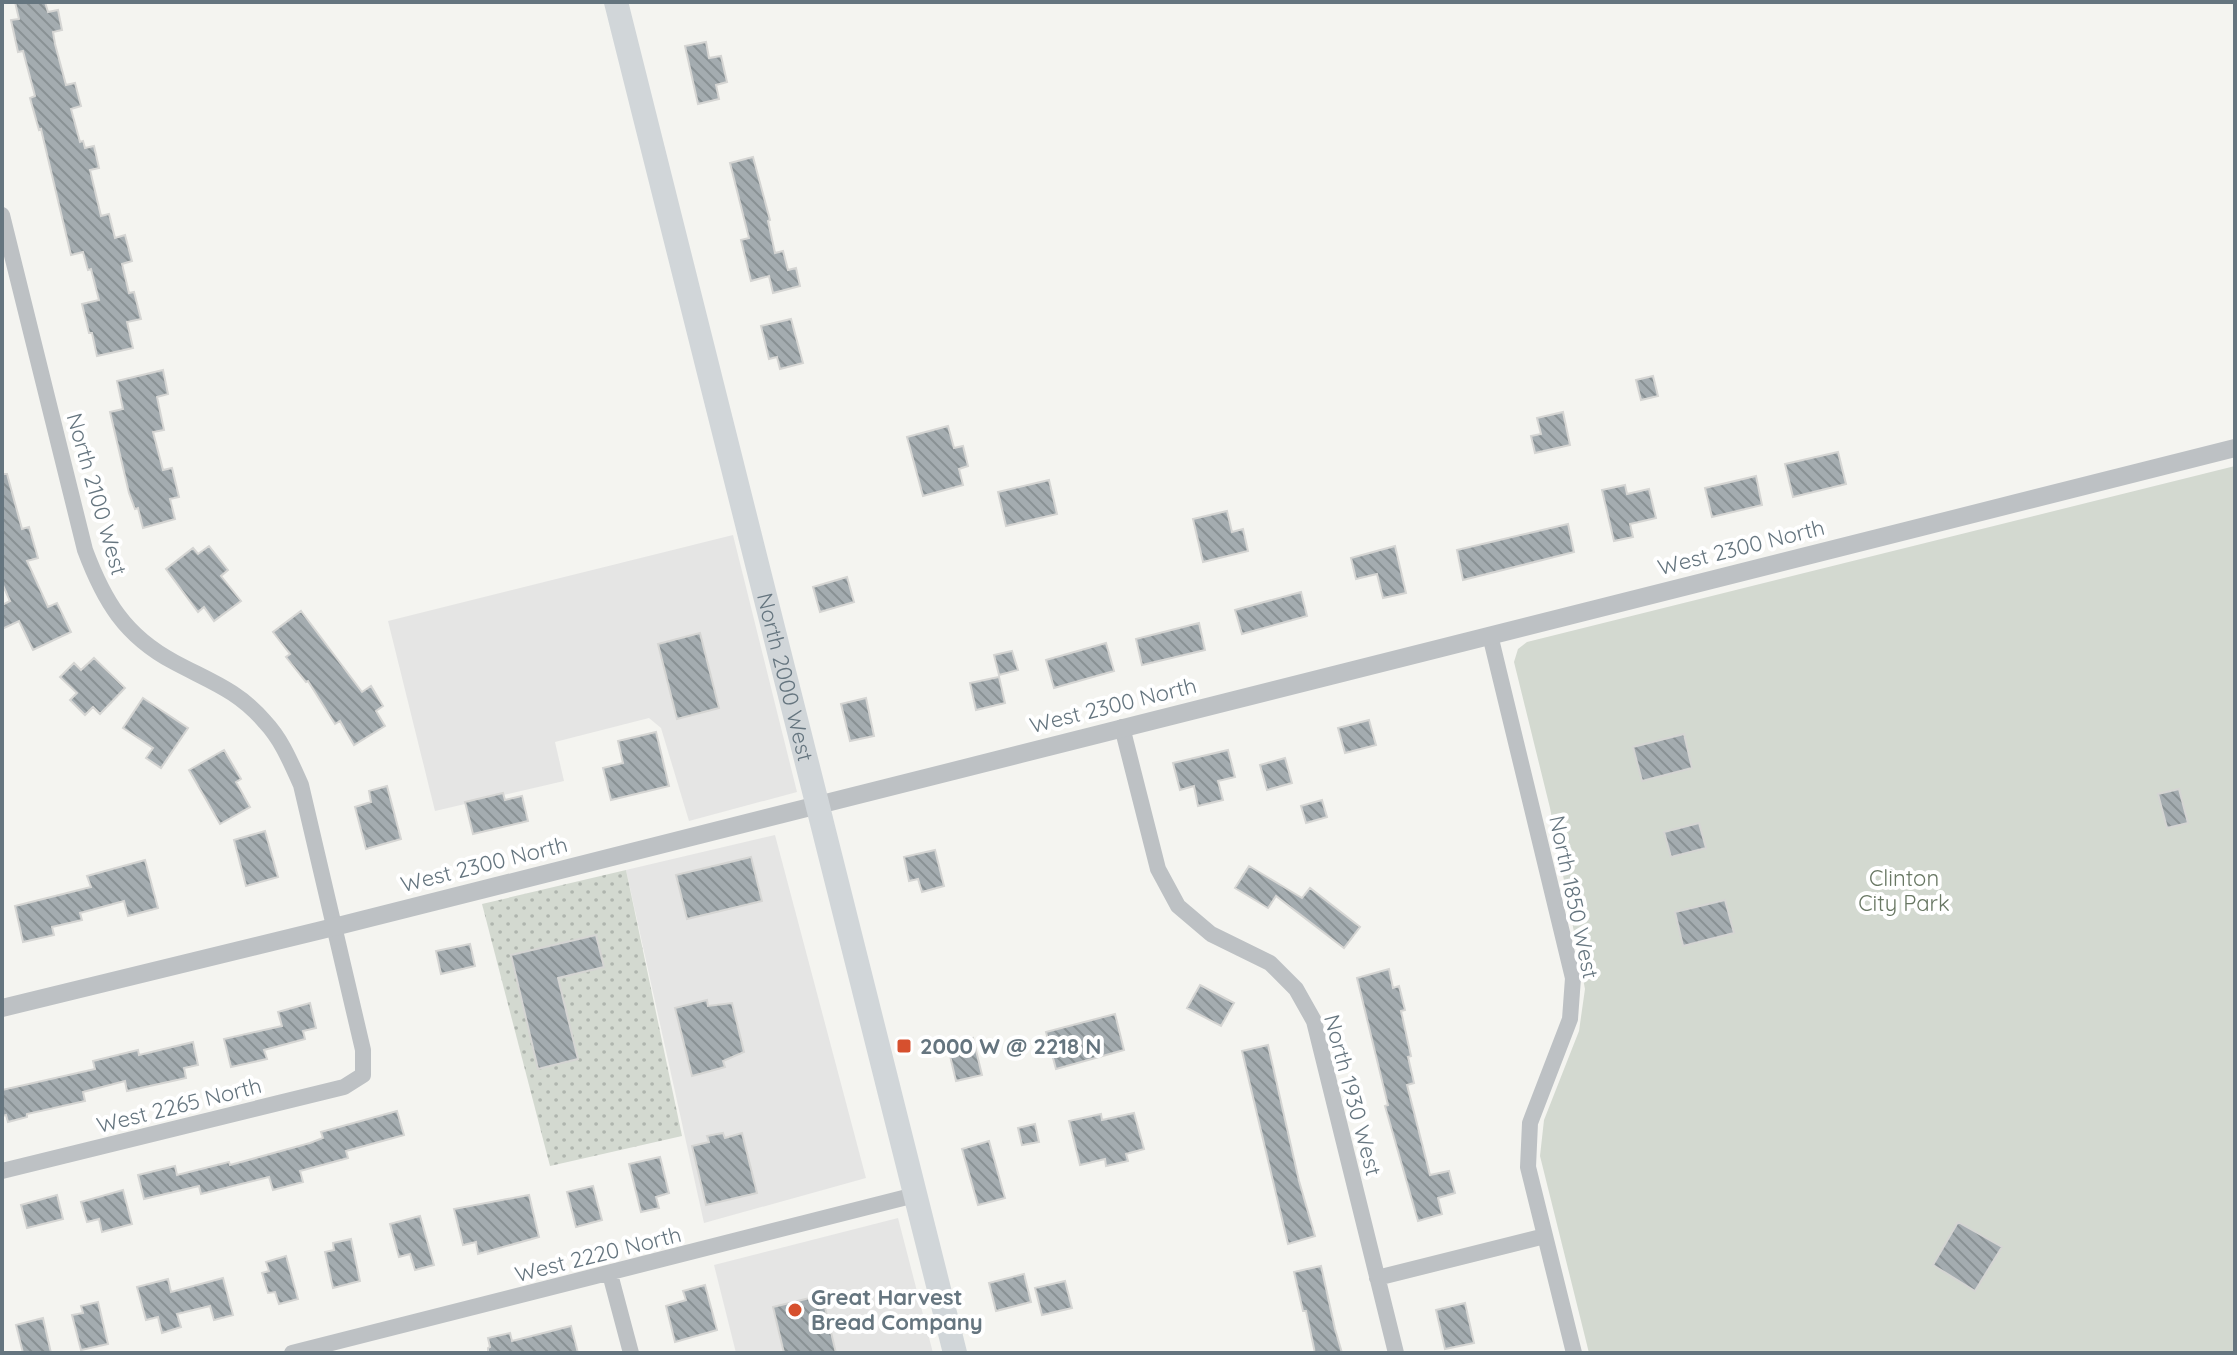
<svg xmlns="http://www.w3.org/2000/svg" width="2237" height="1355" font-family="Quicksand,sans-serif">
<style>
.built{fill:#e5e5e4}
.grass{fill:url(#grass-dots)}
.green{fill:#d3d9d0}
.building{fill:url(#building-back-hatch);stroke:#d5d5d3;stroke-width:2}
.lines{fill:none;stroke-linecap:round;stroke-linejoin:round}
.minor{stroke:#bdc1c4;stroke-width:16}
.tertiary{stroke:#bdc1c4;stroke-width:18}
.primary{stroke:#d1d6d9;stroke-width:24}
.poi-dot{fill:#d6502e;stroke:#fff;stroke-width:3}
.labels{text-anchor:middle;stroke-width:8;stroke-linejoin:round;paint-order:stroke}
.street-label{font-size:22px;fill:#65757f;stroke:#fff}
.park-label{font-size:22px;fill:#687763;stroke:#fff}
.poi-label{font-size:22px;font-weight:bold;fill:#65757f;stroke:#fff;text-anchor:start}
</style>
<defs>
<pattern id="grass-dots" width="8" height="8" patternUnits="userSpaceOnUse" patternTransform="scale(2)"><rect width="8" height="8" fill="#d3d9d0"/><path d="M2 2h.1M6 6h.1" fill="none" stroke="#afb5ae" stroke-width="1.8" stroke-linecap="round"/></pattern>
<pattern id="building-back-hatch" width="6" height="6" patternUnits="userSpaceOnUse" patternTransform="scale(2)"><rect width="6" height="6" fill="#a4acb0"/><path d="M-1 5l2 2M0 0l6 6M5-1l2 2" fill="none" stroke="#899194"/></pattern>
</defs>
<rect width="100%" height="100%" fill="#f4f4f0"/>
<path class="built" d="M733,535L797,792L689,821L661,728L649,718L555,742L564,781L435,811L388,621Z
M775,835L866,1178L704,1223L626,870Z
M898,1218L933,1353H736L714,1265Z"/>
<path class="grass" d="M626,870L682,1136L550,1166L482,904Z"/>
<path class="green" d="M2235,466V1353H1589L1540,1156L1544,1120L1579,1031L1585,989L1550,808L1514,662L1518,649L1527,642Z"/>
<path class="building" d="M15,2H45L48,12L58,10L62,30L53,32L55,44L66,85L75,83L81,106L71,109L80,142L83,141L85,148L94,146L99,168L90,170L101,216L109,214L115,238L125,235L132,261L122,264L129,293L134,292L141,319L127,322L133,348L97,356L92,333H89L82,304L99,300L91,269L88,270L83,252L71,255L41,129L39,130L30,98L35,96L23,51L18,52L11,20L19,19Z
M706,42L709,58L721,56L727,82L716,85L719,99L698,104L685,46Z
M753,157L770,220L768,221L775,253L783,251L788,270L796,268L800,286L773,293L769,276L751,281L741,240L749,238L730,163Z
M791,319L803,363L780,369L777,357L769,359L761,326Z
M163,370L168,394L157,397L164,430L153,432L163,470L172,468L179,497L170,499L175,519L143,528L138,508L135,509L129,493L110,412L123,409L117,381Z
M1653,376L1658,396L1641,400L1636,380Z
M1563,412L1570,445L1535,453L1531,436L1541,434L1537,418Z
M948,426L954,448L963,446L968,466L959,469L963,485L923,496L907,437Z
M1838,452L1846,484L1793,497L1785,464Z
M2,474H7L22,529L29,527L38,558L27,561L48,607L57,603L71,632L33,650L19,621L2,629V605L10,601L2,583Z
M1756,476L1762,505L1712,517L1705,488Z
M1049,480L1057,514L1006,526L998,492Z
M1625,485L1627,494L1649,489L1656,518L1630,524L1633,537L1614,541L1602,490Z
M1227,511L1232,532L1243,529L1248,551L1203,562L1193,519Z
M1568,524L1574,552L1463,580L1457,550Z
M209,546L228,570L221,576L241,601L214,621L204,607L198,612L166,569L193,548L198,554Z
M1395,546L1406,593L1383,598L1377,574L1356,579L1351,558Z
M847,577L854,602L820,612L813,587Z
M1301,592L1307,616L1242,634L1235,610Z
M301,611L362,692L371,686L383,706L376,711L385,726L354,745L340,721L335,724L308,681L306,682L286,657L290,654L273,632Z
M1199,623L1205,650L1142,665L1136,639Z
M700,633L719,708L677,719L658,644Z
M1106,643L1114,671L1054,688L1046,660Z
M1012,651L1018,670L999,675L994,655Z
M94,658L125,688L100,714L93,707L85,715L70,700L77,693L60,677L74,663L81,670Z
M999,677L1005,703L976,710L970,683Z
M143,698L188,728L161,768L146,758L153,748L123,728Z
M866,698L874,736L850,741L841,704Z
M1369,720L1376,745L1345,753L1338,728Z
M656,732L669,786L611,800L603,768L623,763L618,741Z
M1684,734L1692,768L1642,781L1633,747Z
M224,750L241,779L236,782L250,807L220,824L189,770Z
M1228,750L1235,777L1218,781L1223,800L1198,806L1194,786L1180,790L1173,763Z
M1285,758L1292,783L1267,790L1260,765Z
M387,786L401,839L366,849L355,807L371,802L369,791Z
M2179,789L2188,823L2167,828L2158,794Z
M503,793L505,800L522,796L528,821L473,834L465,802Z
M1322,800L1327,817L1306,823L1301,806Z
M1699,823L1706,848L1671,857L1664,832Z
M265,831L278,877L246,886L234,840Z
M935,850L944,886L922,892L918,879L909,881L904,857Z
M751,857L762,901L687,919L676,875Z
M145,860L158,908L128,916L124,901L80,913L82,920L52,927L54,935L23,942L15,906L91,887L87,876Z
M1249,866L1302,898L1310,888L1360,927L1344,948L1276,896L1268,908L1235,888Z
M1725,900L1734,933L1683,946L1675,912Z
M596,935L604,967L558,978L578,1059L538,1069L511,955Z
M470,944L475,966L441,974L436,951Z
M1389,969L1393,988L1399,986L1405,1010L1401,1011L1411,1056L1408,1057L1414,1083L1407,1085L1430,1175L1449,1171L1455,1193L1438,1198L1442,1214L1418,1221L1385,1106L1388,1105L1357,978Z
M1200,985L1234,1003L1221,1026L1187,1008Z
M707,1000L708,1006L732,1003L744,1052L723,1061L725,1067L692,1076L675,1008Z
M310,1003L316,1028L303,1031L305,1039L264,1050L267,1059L231,1067L224,1039L282,1026L278,1012Z
M1115,1014L1124,1050L1056,1069L1046,1032Z
M973,1038L982,1075L956,1081L947,1043Z
M193,1042L198,1065L184,1068L186,1078L127,1091L125,1081L83,1092L85,1101L27,1114V1117L8,1122L6,1115L2,1116V1090L95,1069L93,1061L138,1050L139,1055Z
M1268,1045L1299,1181L1315,1236L1288,1244L1242,1051Z
M397,1111L404,1135L346,1151L348,1158L300,1171L303,1182L273,1190L269,1177L201,1194L199,1186L144,1199L138,1175L175,1166L177,1175L229,1162L230,1165L310,1143L323,1138L321,1132Z
M1134,1113L1144,1149L1126,1154L1128,1161L1106,1166L1105,1159L1080,1165L1069,1121L1101,1114L1102,1120Z
M1035,1124L1039,1142L1022,1145L1018,1128Z
M723,1133L725,1138L742,1133L757,1193L706,1205L692,1146L709,1142L707,1136Z
M989,1141L1005,1198L978,1205L962,1149Z
M660,1157L669,1193L656,1197L659,1208L641,1212L629,1164Z
M593,1186L602,1220L576,1227L567,1192Z
M123,1190L132,1224L102,1232L99,1219L87,1222L81,1202Z
M57,1195L63,1219L27,1228L21,1205Z
M529,1195L539,1237L478,1254L476,1242L463,1245L454,1209Z
M420,1216L434,1265L415,1270L410,1254L399,1257L390,1224Z
M1958,1222L2002,1247L1975,1291L1933,1265Z
M351,1239L360,1281L333,1288L325,1252L334,1250L333,1243Z
M286,1256L298,1299L279,1304L275,1292L268,1293L262,1273L269,1271L266,1262Z
M1321,1266L1335,1329L1342,1353H1315L1306,1311H1303L1294,1272Z
M1024,1274L1031,1302L996,1311L989,1283Z
M223,1278L233,1315L214,1320L210,1306L177,1314L181,1327L162,1333L158,1317L146,1320L137,1287L168,1279L171,1292Z
M1065,1281L1072,1308L1042,1315L1035,1288Z
M705,1285L717,1330L675,1342L666,1306L686,1300L683,1291Z
M822,1295L836,1353H784L773,1307Z
M98,1302L108,1344L81,1350L72,1315L83,1313L81,1306Z
M1465,1303L1474,1343L1445,1349L1436,1310Z
M43,1318L51,1353H23L16,1325Z
M571,1326L578,1353H488V1348L490,1347L488,1338L510,1333L512,1341Z"/>
<g class="lines">
<path class="minor" d="M2,215L85,550C104,601 125,636 174,662C209,681 238,690 265,722C282,740 291,763 301,785L363,1050V1075L344,1087L2,1171
M1490,635L1573,978L1570,1019L1530,1123L1528,1167L1574,1353
M1122,727L1158,869L1178,906L1211,934L1270,963L1296,989L1314,1021L1396,1353
M610,1274L631,1353
M1377,1278L1545,1236
M292,1353L915,1195"/>
<path class="tertiary" d="M2,1008L334,927L2235,448"/>
<path class="primary" id="s1" d="M616,2L955,1353"/>
</g>
<g class="poi-dot">
<rect x="896" y="1038" width="16" height="16" rx="4"/>
<circle cx="795" cy="1310" r="8"/>
</g>
<g class="labels">
<g class="street-label">
<text transform="translate(97 494) rotate(74)" y="8">North 2100 West</text>
<text transform="translate(1741 547) rotate(-14)" y="8">West 2300 North</text>
<text dy="8" stroke="none"><textPath href="#s1" startOffset="696">North 2000 West</textPath></text>
<text transform="translate(1113 705) rotate(-14)" y="8">West 2300 North</text>
<text transform="translate(484 864) rotate(-14)" y="8">West 2300 North</text>
<text transform="translate(1574 897) rotate(78)" y="8">North 1850 West</text>
<text transform="translate(1353 1095) rotate(75)" y="8">North 1930 West</text>
<text transform="translate(179 1105) rotate(-14)" y="8">West 2265 North</text>
<text transform="translate(598 1254) rotate(-14)" y="8">West 2220 North</text>
</g>
<g class="park-label">
<text x="1904" y="886">Clinton<tspan x="1904" dy="25">City Park</tspan></text>
</g>
<g class="poi-label">
<text x="920" y="1054">2000 W @ 2218 N</text>
<text x="811" y="1305">Great Harvest<tspan x="811" dy="25">Bread Company</tspan></text>
</g>
</g>
<rect width="2237" height="1355" fill="none" stroke="#65757f" stroke-width="8"/>
</svg>
